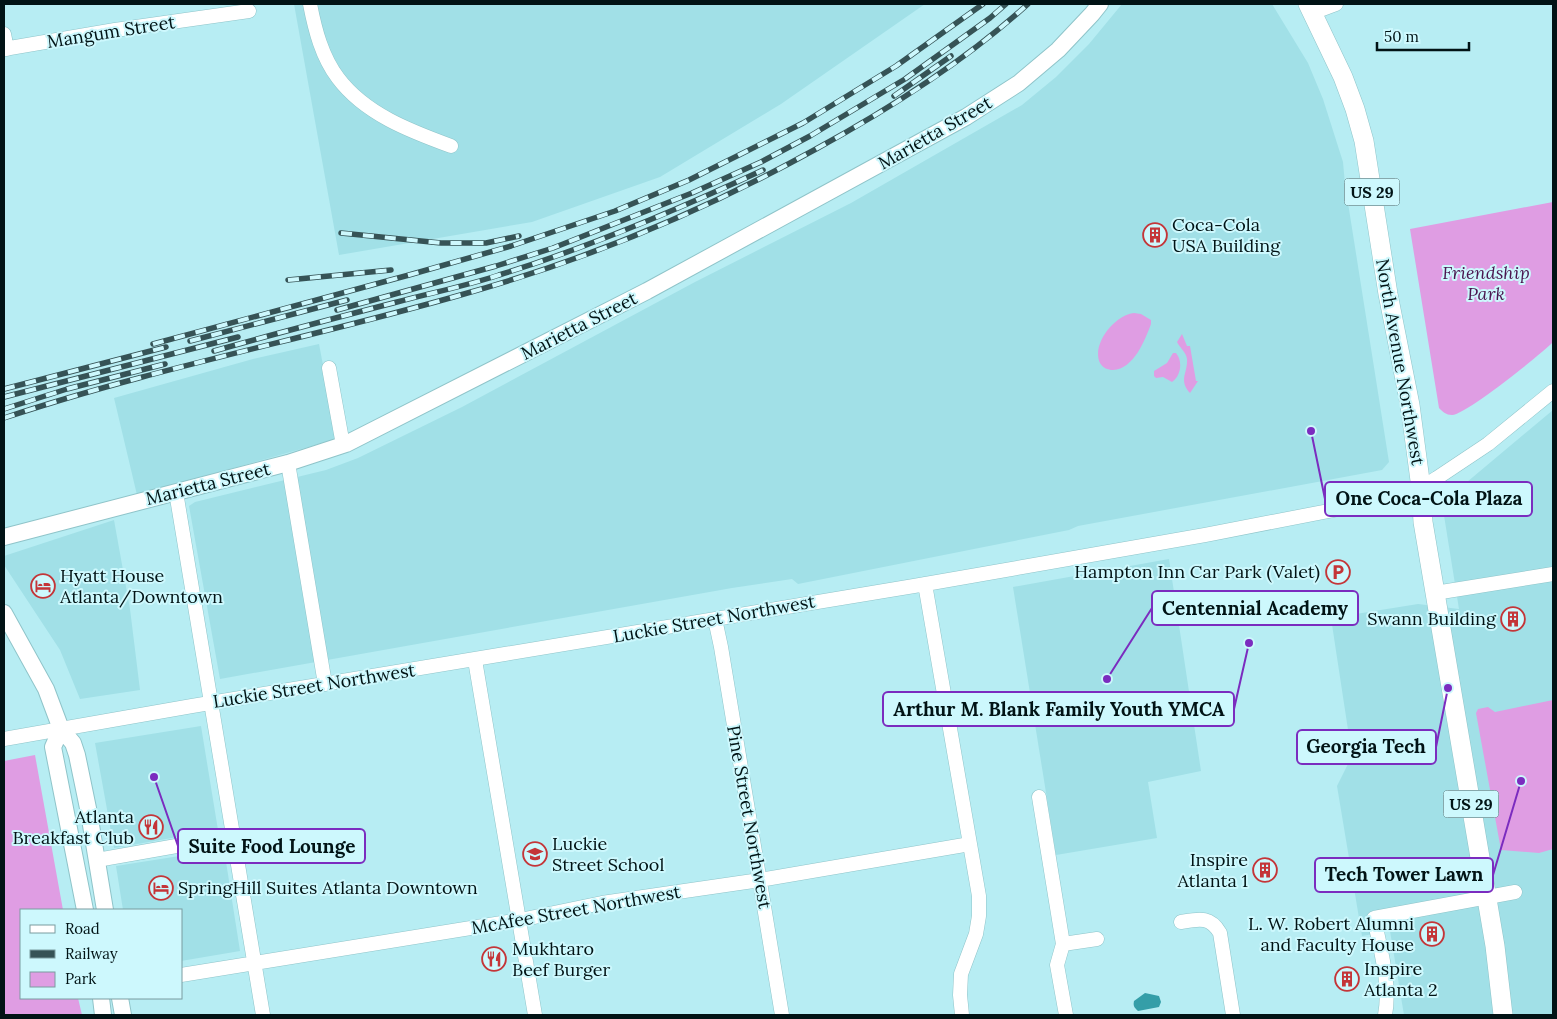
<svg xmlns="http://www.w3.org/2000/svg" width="1557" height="1019" font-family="Lora,serif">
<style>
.built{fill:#a1e0e7}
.green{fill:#df9de3}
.water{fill:#349ea8}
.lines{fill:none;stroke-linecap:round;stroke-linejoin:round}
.minor-casing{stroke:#8fc4c9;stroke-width:15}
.major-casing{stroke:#8fc4c9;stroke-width:18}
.highway-casing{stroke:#8fc4c9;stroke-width:20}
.minor{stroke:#fff;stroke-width:14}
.major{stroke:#fff;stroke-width:16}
.highway{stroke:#fff;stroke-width:19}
.rail-casing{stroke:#365356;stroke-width:5.5}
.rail{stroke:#cdf8fd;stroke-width:4;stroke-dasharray:11;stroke-linecap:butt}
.labels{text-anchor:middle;stroke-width:4;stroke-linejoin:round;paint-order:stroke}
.shield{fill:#cdf8fd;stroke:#3e585b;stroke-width:1}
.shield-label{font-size:16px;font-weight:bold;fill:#011315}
.street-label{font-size:18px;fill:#011315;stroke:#cdf8fd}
.poi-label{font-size:18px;fill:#011315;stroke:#cdf8fd;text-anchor:start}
.park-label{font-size:18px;font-style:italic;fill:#4a154f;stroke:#cdf8fd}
.leader{fill:none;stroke:#7b2cbf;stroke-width:2}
.callout-dot{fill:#7b2cbf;stroke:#cdf8fd;stroke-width:2}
.callout{fill:#cdf8fd;stroke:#7b2cbf;stroke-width:2}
.callout-label{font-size:19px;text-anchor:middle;font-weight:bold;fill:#011315}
</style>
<rect width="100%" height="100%" fill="#b7edf3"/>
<path class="built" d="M294,4H925L781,104L660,177L532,222L339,255Z
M1122,4H1272L1308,63L1323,99L1343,162L1345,184L1389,462L1382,470L1078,526L1069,530L798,584L792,579L732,588L220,679L189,506L195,502L326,470L358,458L462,407L695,282L851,203L1022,105L1056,77L1089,44Z
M319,344L337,439L137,495L114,398L253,359Z
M1553,410V1015H1404L1390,931L1362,936L1337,786L1352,756L1331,618L1418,604L1459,609L1442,503Z
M114,520L130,609L140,690L80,699L60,650L4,565V556Z
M1169,559L1201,771L1148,782L1157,838L1056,855L1013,587Z
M201,726L218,830L114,848L95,743Z
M224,849L240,951L181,961V910H123L116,866Z"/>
<path class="green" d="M1553,202V342C1540,355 1467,414 1452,415C1446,415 1443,412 1439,408L1410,229Z
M1134,313L1141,314L1151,320V324C1145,340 1134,369 1113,370C1108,370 1103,368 1100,363C1091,344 1115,315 1134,313Z
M1182,334L1187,346H1190L1196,381H1198L1190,393C1178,380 1188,373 1187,359C1186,352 1180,348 1177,342Z
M1173,353H1176C1183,361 1181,376 1172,382L1163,377L1156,378L1154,376V371L1167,363Z
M1553,700V849L1539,853L1501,850L1476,713L1478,709L1488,707L1495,712Z
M35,755L63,910H21V998H78L82,1015H4V761Z"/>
<path class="water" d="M1145,993L1159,996L1161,1002L1159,1007L1138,1011C1134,1007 1133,1006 1134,1001Z"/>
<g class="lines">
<g class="minor-casing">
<path id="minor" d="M310,4C315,30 322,57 338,78C365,114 410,131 451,146
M1312,13L1336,4
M4,34L7,49
M4,49L115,30L249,11
M329,368L343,445
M288,463L325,684
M176,492L263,1015
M925,584L979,896V916L976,934L961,974L960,995L962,1015
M1435,593L1553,574
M715,619L721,647L782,1015
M475,660L535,1015
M4,739L192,706L914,586L1205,535L1375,502L1402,496L1421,488L1437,478L1488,444L1553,391
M1039,797L1063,944L1057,965L1066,1015
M97,860L233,836
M1181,922C1199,919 1210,916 1220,933L1233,1015
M1063,944L1097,939
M181,975L520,920L602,903L760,880L970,844
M1385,1015C1391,985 1380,948 1374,918L1515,892"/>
</g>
<g class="major-casing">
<path id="major" d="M4,537L288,463L346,444L647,291L966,117L1019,83L1058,50L1092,14L1100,4
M4,613L46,689L61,729L73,743L77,755L89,813L105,910
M61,729L53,747L85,910
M101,998L103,1015
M120,998L123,1015"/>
</g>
<g class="highway-casing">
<path id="highway" d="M1308,4L1343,77L1355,109L1364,141L1388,294L1410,405L1421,488L1423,522L1495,946L1503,1015"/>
</g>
<use href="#minor" class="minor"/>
<use href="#major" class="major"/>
<use href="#highway" class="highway"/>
<g class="rail-casing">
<path id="rail" d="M894,96L951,56
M341,233L441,243H486L519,236
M288,280L391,270
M337,310L496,266L553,248L692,193L761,162L810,136L905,79L990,18L1006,4
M190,341L347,300
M153,344L409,275L511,246L615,211L689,180L803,123L896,66L983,4
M214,351C274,334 335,318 397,302C431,293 466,286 499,275C590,247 677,210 763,170
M4,389L166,347
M4,397L238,337
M4,409L67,389L165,364
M4,418C154,368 311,338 464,294C589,259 702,212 816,149C891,108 964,62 1028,4"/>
</g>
<use href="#rail" class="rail"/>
</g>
<defs>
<g id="building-ring" transform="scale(1.25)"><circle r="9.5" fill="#cdf8fd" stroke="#c43538" stroke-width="1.5"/><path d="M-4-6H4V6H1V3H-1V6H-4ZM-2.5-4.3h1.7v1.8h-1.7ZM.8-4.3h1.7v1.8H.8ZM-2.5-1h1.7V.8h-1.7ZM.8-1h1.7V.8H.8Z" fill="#c43538"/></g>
<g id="parking-ring" transform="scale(1.25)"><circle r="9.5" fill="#cdf8fd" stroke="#c43538" stroke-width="1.5"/><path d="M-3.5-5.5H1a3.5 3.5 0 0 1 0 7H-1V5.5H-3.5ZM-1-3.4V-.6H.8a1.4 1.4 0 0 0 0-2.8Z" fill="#c43538"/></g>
<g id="hotel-ring" transform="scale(1.25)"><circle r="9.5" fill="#cdf8fd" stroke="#c43538" stroke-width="1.5"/><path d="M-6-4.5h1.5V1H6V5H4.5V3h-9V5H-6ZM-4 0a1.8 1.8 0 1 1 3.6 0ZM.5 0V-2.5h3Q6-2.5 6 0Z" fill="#c43538"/></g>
<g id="restaurant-ring" transform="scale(1.25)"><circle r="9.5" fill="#cdf8fd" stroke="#c43538" stroke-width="1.5"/><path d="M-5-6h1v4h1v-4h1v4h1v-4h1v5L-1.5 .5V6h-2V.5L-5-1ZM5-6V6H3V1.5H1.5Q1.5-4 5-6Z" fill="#c43538"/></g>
<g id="school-ring" transform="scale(1.25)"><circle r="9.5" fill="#cdf8fd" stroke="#c43538" stroke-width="1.5"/><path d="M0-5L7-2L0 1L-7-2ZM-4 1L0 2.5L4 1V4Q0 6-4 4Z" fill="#c43538"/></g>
</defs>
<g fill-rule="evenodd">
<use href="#building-ring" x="1155" y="235"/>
<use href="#parking-ring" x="1338" y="572"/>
<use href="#hotel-ring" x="43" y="586"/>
<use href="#building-ring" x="1513" y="619"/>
<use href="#restaurant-ring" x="151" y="827"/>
<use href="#school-ring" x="535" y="854"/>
<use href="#building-ring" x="1265" y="870"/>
<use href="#hotel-ring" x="161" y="888"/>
<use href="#building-ring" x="1432" y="934"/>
<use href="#restaurant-ring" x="494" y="959"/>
<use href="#building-ring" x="1347" y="979"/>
</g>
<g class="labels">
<g class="shield">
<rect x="1344.5" y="178.5" width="55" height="27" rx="4"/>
<rect x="1443.5" y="790.5" width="55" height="27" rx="4"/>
</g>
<g class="shield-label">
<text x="1372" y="198">US 29</text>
<text x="1471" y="810">US 29</text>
</g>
<g class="street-label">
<text transform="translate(111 32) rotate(-9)" y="6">Mangum Street</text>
<text transform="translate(935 133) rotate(-30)" y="6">Marietta Street</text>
<text transform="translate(579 326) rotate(-27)" y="6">Marietta Street</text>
<text transform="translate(1400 362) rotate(80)" y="6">North Avenue Northwest</text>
<text transform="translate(208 484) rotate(-14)" y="6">Marietta Street</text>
<text transform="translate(714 619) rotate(-10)" y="6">Luckie Street Northwest</text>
<text transform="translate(314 686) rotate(-9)" y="6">Luckie Street Northwest</text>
<text transform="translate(749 817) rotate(80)" y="6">Pine Street Northwest</text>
<text transform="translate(576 910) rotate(-10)" y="6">McAfee Street Northwest</text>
</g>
<g class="poi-label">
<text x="1172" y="231">Coca-Cola<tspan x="1172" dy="21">USA Building</tspan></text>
<text x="1320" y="578" text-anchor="end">Hampton Inn Car Park (Valet)</text>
<text x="60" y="582">Hyatt House<tspan x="60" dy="21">Atlanta/Downtown</tspan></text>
<text x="1496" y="625" text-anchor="end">Swann Building</text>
<text x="134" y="823" text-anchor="end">Atlanta<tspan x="134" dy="21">Breakfast Club</tspan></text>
<text x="552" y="850">Luckie<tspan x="552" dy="21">Street School</tspan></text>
<text x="1248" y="866" text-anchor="end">Inspire<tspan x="1248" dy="21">Atlanta 1</tspan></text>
<text x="178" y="894">SpringHill Suites Atlanta Downtown</text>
<text x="1414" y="930" text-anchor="end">L. W. Robert Alumni<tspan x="1414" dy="21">and Faculty House</tspan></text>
<text x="512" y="955">Mukhtaro<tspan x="512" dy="21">Beef Burger</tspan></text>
<text x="1364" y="975">Inspire<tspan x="1364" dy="21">Atlanta 2</tspan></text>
</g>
<g class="park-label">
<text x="1486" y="279">Friendship<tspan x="1486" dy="21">Park</tspan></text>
</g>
</g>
<path class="leader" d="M1311 431L1325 499M1107 679L1152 608M1249 643L1234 709M1448 688L1436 747M154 777L178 846M1521 781L1493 875"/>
<g class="callout-dot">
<circle cx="1311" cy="431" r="5"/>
<circle cx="1107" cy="679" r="5"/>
<circle cx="1249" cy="643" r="5"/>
<circle cx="1448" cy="688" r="5"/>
<circle cx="154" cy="777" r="5"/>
<circle cx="1521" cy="781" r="5"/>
</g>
<g class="callout">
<rect x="1325" y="482" width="207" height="34" rx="5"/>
<rect x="1152" y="591" width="206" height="34" rx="5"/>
<rect x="883" y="692" width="351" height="34" rx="5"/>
<rect x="1297" y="730" width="139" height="34" rx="5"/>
<rect x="178" y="829" width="187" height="34" rx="5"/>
<rect x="1315" y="858" width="178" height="34" rx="5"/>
</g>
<g class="callout-label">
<text x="1429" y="505">One Coca-Cola Plaza</text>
<text x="1255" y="615">Centennial Academy</text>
<text x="1059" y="716">Arthur M. Blank Family Youth YMCA</text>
<text x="1366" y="753">Georgia Tech</text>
<text x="272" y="853">Suite Food Lounge</text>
<text x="1404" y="881">Tech Tower Lawn</text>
</g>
<rect width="1557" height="1019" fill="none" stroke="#011315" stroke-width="10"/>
<rect x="20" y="909" width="162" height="90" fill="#cdf8fd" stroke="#7b9ca0"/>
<rect x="30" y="925" width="25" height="8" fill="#ffffff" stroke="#7b9ca0"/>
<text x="65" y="934" font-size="15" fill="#011315">Road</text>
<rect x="30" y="950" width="25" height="8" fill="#365356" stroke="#7b9ca0"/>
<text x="65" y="959" font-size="15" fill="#011315">Railway</text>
<rect x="30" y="972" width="25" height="15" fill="#df9de3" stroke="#7b9ca0"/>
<text x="65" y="984" font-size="15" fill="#011315">Park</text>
<path d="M1377 42v8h92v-8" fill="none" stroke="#011315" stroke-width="2.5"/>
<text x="1384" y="42" font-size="15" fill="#011315" stroke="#cdf8fd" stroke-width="4" paint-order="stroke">50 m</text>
</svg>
